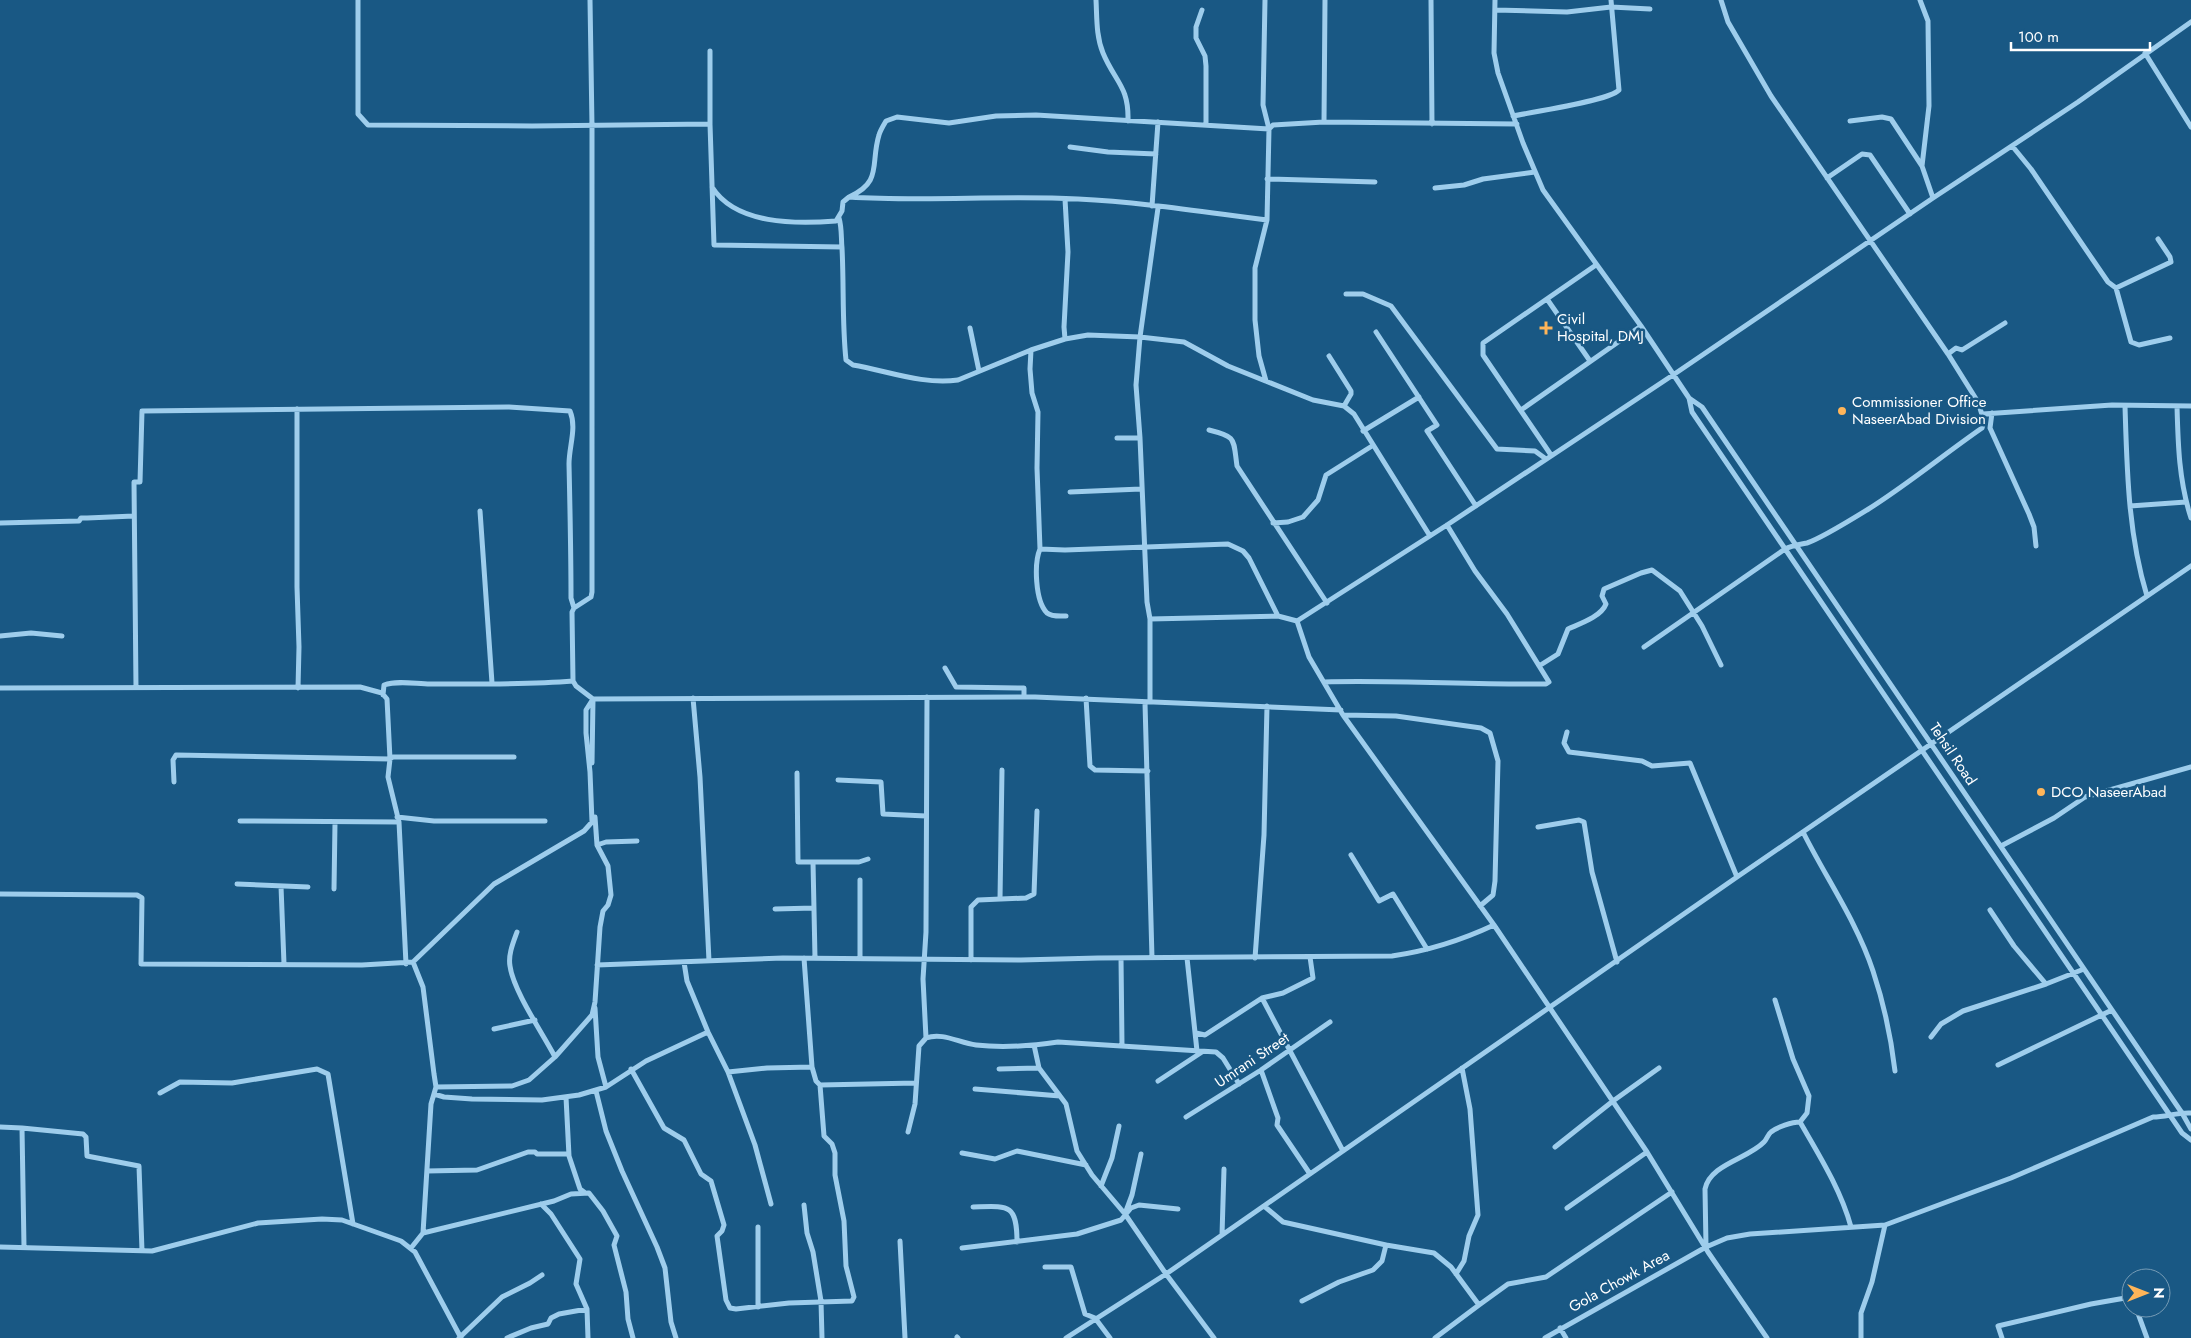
<svg xmlns="http://www.w3.org/2000/svg" width="2191" height="1338" font-family="Jost,sans-serif">
<style>
.lines{fill:none;stroke-linecap:round;stroke-linejoin:round}
.minor{stroke:#9ecdec;stroke-width:5}
.poi-dot{fill:#ffb559;stroke:#195884;stroke-width:2}
.labels{text-anchor:middle;stroke-width:5;stroke-linejoin:round;paint-order:stroke}
.poi-label{font-size:15px;fill:#fff;stroke:#195884;text-anchor:start}
.street-label{font-size:15px;fill:#fff;stroke:#195884}
</style>
<rect width="100%" height="100%" fill="#195884"/>
<g class="lines">
<path class="minor" d="M358,0V114L368,125L532,126L710,124
M590,0L592,126V592L591,597L574,608L572,612L573,681L576,686L593,699L1035,697L1341,710
M1096,0C1097,18 1096,36 1103,53C1115,82 1129,86 1128,121
M1431,0L1432,124
M1495,0L1494,53L1498,73L1523,143L1543,190L1641,326L1689,398L1692,412L2182,1133L2191,1140
M1920,0L1928,21L1929,106L1922,166
M1202,10L1196,27V38L1205,56L1206,66V125
M1495,10L1567,12L1611,7L1650,9
M710,51V124L714,245L842,247
M2145,53L2191,127
M1513,116C1532,112 1609,101 1619,90L1611,0
M1850,121L1882,117L1891,119L1922,166L1933,198
M1324,122L1325,0
M1070,147L1108,152L1156,154
M2013,147L2031,169L2108,282L2116,288L2131,342L2139,345L2170,338
M1827,178L1862,154L1870,155L1910,214
M1267,179L1375,182
M712,187C736,225 796,224 836,221L842,211L843,202L849,197C925,202 1001,195 1078,199C1141,202 1204,212 1267,220
M1435,188L1464,185L1483,179L1535,172
M849,197C883,182 870,164 879,135C880,131 883,126 886,121L897,117L949,123L996,116L1036,115L1269,129L1263,105L1265,0
M1065,199L1068,252L1064,327L1065,339
M1152,206L1158,122
M839,218C842,228 841,238 842,248C844,286 842,323 846,360L853,365C888,371 923,385 958,380L1031,350L1065,339L1088,335L1140,337L1184,342L1228,366L1313,400L1344,406L1354,414L1430,536
M2116,288L2171,262L2170,257L2158,239
M1346,294H1363L1391,306L1497,449L1535,451L1546,459
M1547,299L1590,361
M970,328L979,371
M1376,332L1437,425L1427,431L1476,506
M1031,350L1030,369L1032,393L1038,412L1037,468L1040,549L1065,550L1228,544L1243,551L1249,558L1278,616
M1948,354L1956,348L1962,350L2005,323
M1329,356L1351,391V394L1344,406
M1266,381L1259,356L1255,320V268L1267,220L1269,129L1273,125L1324,122L1517,124
M1689,398L1702,407L2182,1113L2191,1129
M2125,406C2127,470 2128,534 2147,596
M2177,406C2178,445 2179,481 2191,518
M297,409V587L299,647L298,688
M1521,410L1641,326
M1992,413L1990,428L2029,514L2034,527L2036,546
M1983,414L2112,405L2191,406
M1209,430C1237,437 1233,438 1237,466L1327,603
M1363,431L1419,397
M1117,438H1140
M1551,455L1483,355V343L1596,265
M1070,492L1141,489
M2130,506L2186,502
M480,511L492,683
M0,523L79,521L81,518H87L134,516
M1273,523L1288,522L1303,517L1318,500L1326,475L1372,446
M1040,549C1034,563 1035,601 1047,613C1052,617 1060,616 1066,616
M1150,619L1278,616L1297,621L1309,657L1343,715L1494,925L1647,1152L1708,1252L1767,1338
M1297,621L1447,525L1673,375L1933,198L2078,102L2191,22
M0,636L31,633L62,636
M1644,647L1785,549C1793,545 1798,545 1807,543C1820,539 1854,518 1867,510C1907,485 1943,455 1982,428L1984,421L1978,402L1948,354L1771,96L1728,22L1721,0
M1539,666L1558,654L1568,629C1579,624 1601,617 1606,604L1602,596L1604,589L1641,573L1652,570L1680,591L1702,626L1721,665
M945,668L956,687L1024,688V697
M1324,682C1398,680 1472,685 1546,684L1549,682L1507,614L1475,571L1447,525
M0,688L360,687L382,693L387,699L390,759L388,777L399,822L406,964
M136,688L134,482H140L142,411L509,407L570,411C577,428 569,446 569,464C570,508 571,553 571,598L574,608
M383,695L384,685C398,680 416,684 430,684C478,684 526,685 573,681
M693,698L700,777L709,961
M1086,698L1090,766L1095,770L1148,771
M1150,702V619L1147,602L1140,438L1136,385L1140,337L1158,208
M1145,703L1152,958
M1343,715L1396,716L1481,728L1490,733L1498,761L1495,881L1493,895L1480,906
M1567,732L1564,743L1569,752L1642,761L1652,766L1690,763L1737,877
M592,763L593,699
M797,773L798,862H813L815,958
M838,780L881,782L883,814L926,816
M174,782L173,760L176,755L390,759L393,757H514
M397,817L434,821H545
M240,821L399,822
M1538,827L1579,820L1584,822L1592,872L1617,962
M1803,832C1826,878 1857,922 1873,971C1884,1004 1891,1037 1895,1071
M597,845L606,842L637,841
M2001,846L2054,818L2085,797L2191,767
M1351,855L1379,901L1393,894L1427,949
M813,862H859L868,859
M860,880V958
M237,884L308,887
M281,886L284,964
M334,889L335,823
M0,894L137,895L142,898L141,964L362,965L413,962L494,884L584,831L592,822L590,772L586,733V710L593,699
M1000,899L1002,770
M775,909L814,908
M1990,910L2014,946L2046,984
M517,932C513,943 508,955 510,966C513,990 543,1034 555,1057
M804,958L812,1067L816,1081L820,1085L916,1083
M1121,958L1122,1045
M1187,958L1197,1051
M1255,958L1264,835L1267,706
M971,960V907L978,900L1026,898L1034,894L1037,811
M413,962L423,987L434,1074L436,1087L431,1104L423,1233
M684,962L687,981L708,1032L728,1072L755,1145L771,1204
M597,965L783,958L1021,960L1098,958L1392,956C1427,951 1462,940 1494,925
M1262,998L1343,1151
M1775,1000L1793,1059L1809,1096L1807,1113L1800,1122
M595,1008L598,1057L606,1087
M494,1029L535,1020
M1196,1033L1205,1035L1262,998L1283,993L1313,978L1310,957
M1931,1037L1941,1024L1963,1011L2046,984L2084,969
M926,1038C943,1032 959,1043 976,1045C1002,1048 1031,1046 1058,1042L1216,1052L1223,1058L1239,1084
M1034,1045L1039,1068L1066,1104L1077,1151L1092,1175L1125,1214L1166,1274L1214,1338
M1998,1065L2112,1010
M631,1069L664,1128L684,1140L701,1174L711,1181L724,1225L722,1231L717,1236L726,1300L730,1308L736,1309L789,1303L852,1301L854,1297L846,1266L844,1221L835,1175V1153L832,1144L824,1136L820,1085
M999,1069L1039,1068
M1261,1070L1278,1118L1277,1125L1310,1174
M728,1072L767,1068L812,1067
M1158,1081L1202,1052
M436,1087L512,1086L529,1080L555,1057L592,1015L595,1002L600,927L603,911L608,905L611,895L608,866L597,845L595,817
M975,1089L1060,1096
M596,1091L606,1131L622,1171L657,1247L665,1268L671,1322L676,1338
M160,1093L180,1082L232,1083L317,1069L328,1074L353,1224
M434,1094L444,1097L472,1099L542,1100L579,1095L606,1087L646,1061L708,1032
M566,1097L569,1156L580,1189L584,1192
M1186,1117L1261,1070L1330,1022
M0,1127L22,1128
M908,1132L915,1104L919,1046L926,1038L923,979L926,932L927,697
M1555,1147L1613,1101L1659,1068
M962,1153L995,1159L1017,1151L1086,1165
M427,1171L477,1170L528,1152H535L537,1154H568
M1101,1186L1112,1158L1119,1126
M541,1204L551,1214L580,1259L576,1284L587,1309L588,1338
M804,1205L807,1233L813,1252L821,1301L822,1338
M1264,1206L1283,1222L1386,1245L1434,1253L1451,1267L1479,1305L1435,1338
M973,1207C1008,1206 1017,1203 1017,1242
M1567,1208L1647,1152
M1126,1211L1132,1195L1141,1154
M758,1227V1307
M1222,1235L1224,1169
M900,1241L905,1338
M1706,1246L1705,1189C1710,1164 1748,1159 1764,1142C1767,1139 1768,1134 1771,1132C1777,1127 1792,1122 1800,1122C1819,1155 1841,1190 1851,1227
M0,1247L152,1251L258,1223L322,1219L342,1220L401,1241L415,1252L461,1338
M24,1247L22,1128L83,1134L86,1137L87,1156L139,1166L142,1251
M411,1248L423,1233L554,1201L571,1194L589,1193L603,1211L617,1236L614,1245L626,1292L628,1319L633,1338
M962,1248L1077,1234L1121,1220L1131,1208L1139,1205L1178,1209
M1045,1267H1071L1085,1314L1095,1318L1110,1338
M1456,1274L1464,1261L1469,1236L1478,1215L1470,1109L1462,1068
M1302,1301L1339,1282L1373,1270L1382,1261L1386,1245
M1479,1305L1508,1284L1546,1277L1672,1192
M2136,1308L2147,1338
M1560,1328L1566,1338
M957,1337L958,1338
M459,1338L502,1297L530,1283L542,1275
M507,1338L531,1328L548,1324L551,1318L559,1314L587,1309
M1066,1338L1166,1274L1737,877L2191,566
M1545,1338L1706,1247L1727,1238L1750,1234L1885,1225L2011,1178L2153,1117C2166,1117 2178,1112 2191,1113
M1861,1338V1313L1872,1282L1885,1225
M2002,1338L1998,1326L2091,1304L2131,1297"/>
</g>
<g class="poi-dot">
<path d="M1543.5 320.5h5v5h5v5h-5v5h-5v-5h-5v-5h5z"/>
<circle cx="1842" cy="411" r="5"/>
<circle cx="2041" cy="792" r="5"/>
</g>
<g class="labels">
<g class="poi-label">
<text x="1557" y="324">Civil<tspan x="1557" dy="17">Hospital, DMJ</tspan></text>
<text x="1852" y="407">Commissioner Office<tspan x="1852" dy="17">NaseerAbad Division</tspan></text>
<text x="2051" y="797">DCO NaseerAbad</text>
</g>
<g class="street-label">
<text transform="translate(1953 754) rotate(56)" y="5">Tehsil Road</text>
<text transform="translate(1252 1060) rotate(-34)" y="5">Umrani Street</text>
<text transform="translate(1619 1281) rotate(-29)" y="5">Gola Chowk Area</text>
</g>
</g>
<g transform="translate(2146 1293) rotate(90)"><circle r="24" fill="#195884" stroke="#759bb5"/>
<path d="M0-4L9 19L0 12L-9 19Z" fill="#ffb559"/>
<text y="-8" font-size="14" font-weight="bold" text-anchor="middle" fill="#ffffff">N</text>
</g>
<path d="M2011 42v8h139v-8" fill="none" stroke="#ffffff" stroke-width="2.5"/>
<text x="2018" y="42" font-size="15" fill="#ffffff" stroke="#195884" stroke-width="4" paint-order="stroke">100 m</text>
</svg>
